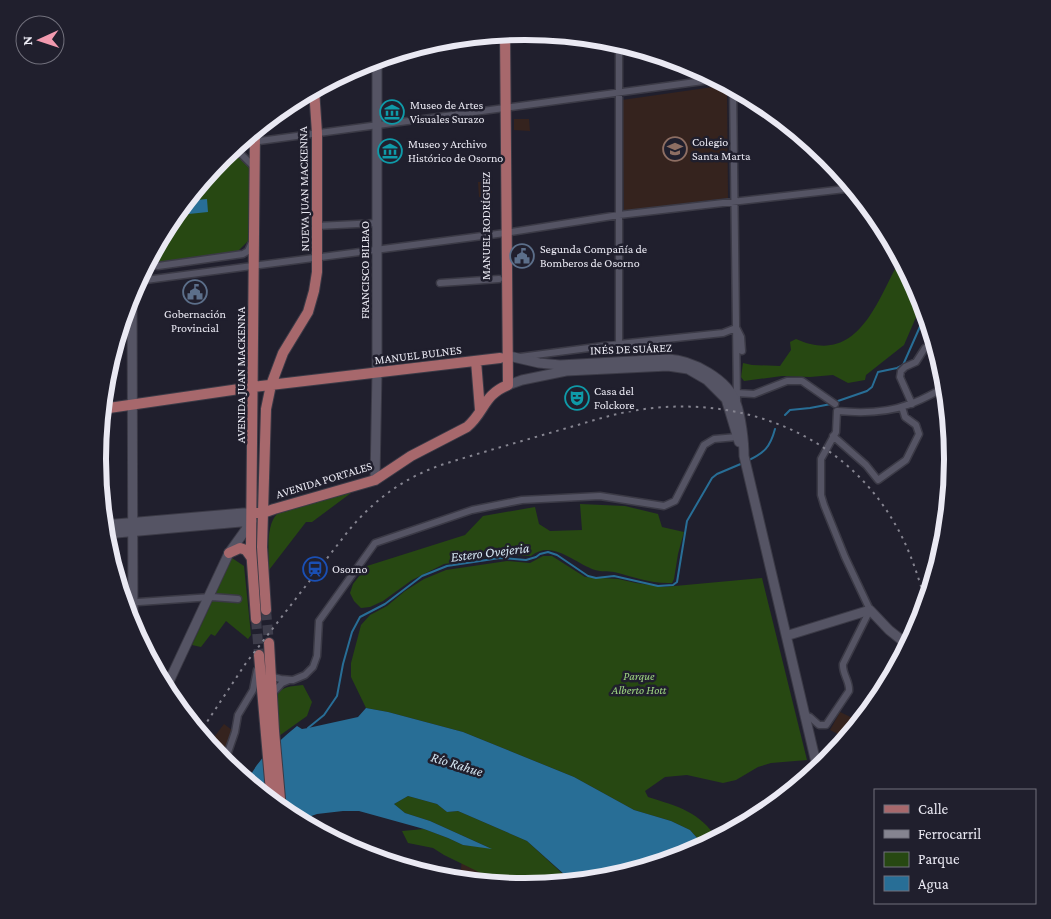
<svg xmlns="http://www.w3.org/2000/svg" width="1051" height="919" font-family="'Crimson Pro',serif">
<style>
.industrial{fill:#35231e}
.green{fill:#274812}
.water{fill:#286e96}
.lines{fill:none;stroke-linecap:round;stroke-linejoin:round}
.stream{stroke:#286e96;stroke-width:2}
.primary-tunnel{stroke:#3e3d4b;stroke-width:10;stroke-dasharray:10 5;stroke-linecap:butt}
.street-casing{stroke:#3b3a46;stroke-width:9}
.secondary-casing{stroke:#3b3a46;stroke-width:11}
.primary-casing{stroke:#3b3a46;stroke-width:12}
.street{stroke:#555464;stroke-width:6}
.secondary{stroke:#555464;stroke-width:9}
.primary{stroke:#a7686c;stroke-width:10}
.rail{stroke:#858490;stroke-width:2;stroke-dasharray:2.5 5;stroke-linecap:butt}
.labels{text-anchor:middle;stroke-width:5;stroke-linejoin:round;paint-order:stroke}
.poi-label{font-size:12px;fill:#eae9f3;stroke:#201f2d;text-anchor:start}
.street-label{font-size:12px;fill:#eae9f3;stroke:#201f2d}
.park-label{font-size:12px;font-style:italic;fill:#9ed482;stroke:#201f2d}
.water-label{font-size:14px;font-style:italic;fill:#d4e5f1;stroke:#201f2d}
.rim{fill:none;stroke:#eae9f3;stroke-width:6}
</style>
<rect width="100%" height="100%" fill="#201f2d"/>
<path class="industrial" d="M727,85L728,198L624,211L622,100Z
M514,119H529L530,131L514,130Z
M492,181V196L479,197L478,182Z
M840,712L861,722L843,744L846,738L830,730Z
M224,724L232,730L221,760L208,745Z
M463,845L492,849L500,885L460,881Z"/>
<path class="green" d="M235,153L252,167L251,238L236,253L153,264L148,262L170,221L223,156L226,154Z
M902,261L923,301L904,345L866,375L865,380L848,383L833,375L810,377L782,376L744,381L741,377L743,363L752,365L780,366L791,350L790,342L796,339C856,366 876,305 898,263Z
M351,491V493L312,522H306L269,570C269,553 265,525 278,513Z
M580,504L625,506L654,513L658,514L662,527L684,532L678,554L674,579L672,583C651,584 634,577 614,572C608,571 601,572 595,570C574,563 552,539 531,556L501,555L444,564L412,580L383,601L370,607L361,608L354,601L350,593L353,584L367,566L465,535L483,516L535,507L539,524L550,531L582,530Z
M543,556H552L585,577L618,579L636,583L664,587L762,578L807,760L771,763L758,767L736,780L723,783L687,775L665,777L645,791L648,797C679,807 699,811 718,840L703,848L698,839L690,830L671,821L634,810L574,777L463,732L388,712L366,708L351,677V663L361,625L370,615L387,606L405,591L424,579L446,570L507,561L530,563Z
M232,558L244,566L251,635L248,639L226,621L215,636L211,634L201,647L192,645Z
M303,685L312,702L307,716L279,736L276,699C280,685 291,687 303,685Z
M408,796L437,804L447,812L458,811L527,841L565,876L571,883L525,888L492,884L489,877L444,855L433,848L408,843L402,831L424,829L448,838L463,845L490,848L430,821L405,813L394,804Z"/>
<path class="water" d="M207,199L208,212L179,215L178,211L186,201Z
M366,708L388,712L463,732L574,777L634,810L671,821L690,830L698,839L703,848L689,855L609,880L571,883L565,875L527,841L458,811L447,812L437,804L408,796L394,804L405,813L430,821L492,849L463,845L448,838L424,829L359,811H343L317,814L297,821L287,815L247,782C258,758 277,743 297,726L302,729L308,728L358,717Z"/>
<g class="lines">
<path class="stream" d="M835,402L867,391L872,387L878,372L897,368L903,365L926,313
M785,415L790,410L810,408L831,404
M747,461C764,453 770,448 775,429
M308,728L324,715L337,696L343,664L352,632L360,617L385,604L422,576L447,566L500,558L526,560L536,557L540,554L548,552L557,555L588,576L596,578L614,576L658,586L673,585L677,582L687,521L712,478L717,474L743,463"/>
<path class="primary-tunnel" d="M266,610L269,643
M256,619L259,655"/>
<g class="street-casing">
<path id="street" d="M619,42V344
M733,87L737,401
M238,144L718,79
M229,152L241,154L254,167
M317,226L377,223
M147,264L158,266L243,254L248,251L253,240
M138,281L505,233L619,215L854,188
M440,283L499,279
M737,329L741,337L742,351
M520,357L619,344L723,333L736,328
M736,393L754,394L787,381H802L835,404
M912,404L900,377L901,371L905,367L916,362L925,348
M833,436L866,465L878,480L906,460L919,434L916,425L905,417L902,407
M946,496L950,500
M124,603L212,597L238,599
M269,676L281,679L293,680L305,675L313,667L317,656L319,621L375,543L472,510L522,500L600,496L664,506L675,501L704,445L714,439L737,437
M272,694L282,683L289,680
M805,715L810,717L819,725H826L849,691C850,681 842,674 843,664L870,610L845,557L824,505L821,495V459L836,432L837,411C859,413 886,413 907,405C921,401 934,393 947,386
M224,764L235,732L238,715L253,690L257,670"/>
</g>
<g class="secondary-casing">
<path id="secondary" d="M132,292L133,630
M502,358L509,356L539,363L560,365L668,359C692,360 728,379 736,403C741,416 744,442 744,456L818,771
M508,385L522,380L566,371L668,366L688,369L707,380L726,399L739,442
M375,480L377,372V59
M104,525L243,513H253
M105,534L252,521
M789,635L870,610L889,630L909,646
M165,690L229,553L252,521"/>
</g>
<g class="primary-casing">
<path id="primary" d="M255,130L251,548L256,619
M476,361L480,410
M102,409L253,387L500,358
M253,513H263L274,509L375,480L411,456L467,427C485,412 483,395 508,385L505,33
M229,553L240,548L246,550L251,557
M266,610L262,547L266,409L271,385L283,353L308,312L314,291L317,272V133L314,89
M269,643L274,731L281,810
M259,655L272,803"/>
</g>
<use href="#street" class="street"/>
<use href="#secondary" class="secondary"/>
<use href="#primary" class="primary"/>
<path class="rail" d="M199,734L246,663L349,530C375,499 405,477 444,464C483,452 522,441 560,430C586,423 611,414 638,410C739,394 843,433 895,524C910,549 918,577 927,605"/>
</g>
<defs>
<g id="museum-ring" transform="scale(1.25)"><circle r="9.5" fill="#201f2d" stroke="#0f9aa8" stroke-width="1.5"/><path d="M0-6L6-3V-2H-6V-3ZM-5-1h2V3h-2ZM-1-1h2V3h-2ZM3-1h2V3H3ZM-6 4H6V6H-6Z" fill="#0f9aa8"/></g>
<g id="school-ring" transform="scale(1.25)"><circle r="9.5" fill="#201f2d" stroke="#8d6e63" stroke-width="1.5"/><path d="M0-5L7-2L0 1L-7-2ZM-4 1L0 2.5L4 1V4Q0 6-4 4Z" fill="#8d6e63"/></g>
<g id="civic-ring" transform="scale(1.25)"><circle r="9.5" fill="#201f2d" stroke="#5c6f8a" stroke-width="1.5"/><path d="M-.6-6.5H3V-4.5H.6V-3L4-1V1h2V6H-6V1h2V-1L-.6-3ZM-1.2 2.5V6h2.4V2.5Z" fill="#5c6f8a"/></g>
<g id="theatre-ring" transform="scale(1.25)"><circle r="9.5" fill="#201f2d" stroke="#0f9aa8" stroke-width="1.5"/><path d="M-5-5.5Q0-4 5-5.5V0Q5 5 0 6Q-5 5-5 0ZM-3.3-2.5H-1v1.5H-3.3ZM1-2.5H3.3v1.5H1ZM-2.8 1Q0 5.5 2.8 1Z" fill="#0f9aa8"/></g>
<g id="station-ring" transform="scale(1.25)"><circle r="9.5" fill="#201f2d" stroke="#1a4fb4" stroke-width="1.5"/><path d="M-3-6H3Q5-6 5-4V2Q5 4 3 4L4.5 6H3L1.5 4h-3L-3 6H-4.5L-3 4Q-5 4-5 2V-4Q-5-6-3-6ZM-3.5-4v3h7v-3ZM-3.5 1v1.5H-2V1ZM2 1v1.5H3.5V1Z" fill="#1a4fb4"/></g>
</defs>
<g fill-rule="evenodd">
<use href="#museum-ring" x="392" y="112"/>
<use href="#school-ring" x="675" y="149"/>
<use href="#museum-ring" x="390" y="151"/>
<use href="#civic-ring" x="522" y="256"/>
<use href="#civic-ring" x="195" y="292"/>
<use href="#theatre-ring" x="577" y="398"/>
<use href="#station-ring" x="315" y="569"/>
</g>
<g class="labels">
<g class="poi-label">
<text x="410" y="109">Museo de Artes<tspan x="410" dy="14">Visuales Surazo</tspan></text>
<text x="692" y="146">Colegio<tspan x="692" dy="14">Santa Marta</tspan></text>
<text x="408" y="148">Museo y Archivo<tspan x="408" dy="14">Histórico de Osorno</tspan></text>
<text x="540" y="253">Segunda Compañía de<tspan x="540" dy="14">Bomberos de Osorno</tspan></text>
<text x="195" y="318" text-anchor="middle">Gobernación<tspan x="195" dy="14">Provincial</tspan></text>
<text x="594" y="395">Casa del<tspan x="594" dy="14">Folckore</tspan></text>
<text x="332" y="573">Osorno</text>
</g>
<g class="street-label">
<text transform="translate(304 189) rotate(-91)" y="4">NUEVA JUAN MACKENNA</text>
<text transform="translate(486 226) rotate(-90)" y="4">MANUEL RODRÍGUEZ</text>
<text transform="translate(365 270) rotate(-90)" y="4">FRANCISCO BILBAO</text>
<text transform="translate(631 349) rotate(-2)" y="4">INÉS DE SUÁREZ</text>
<text transform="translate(418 355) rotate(-7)" y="4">MANUEL BULNES</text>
<text transform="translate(241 375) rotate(-90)" y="4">AVENIDA JUAN MACKENNA</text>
<text transform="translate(324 480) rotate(-17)" y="4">AVENIDA PORTALES</text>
</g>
<g class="park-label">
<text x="639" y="680">Parque<tspan x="639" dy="14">Alberto Hott</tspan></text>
</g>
<g class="water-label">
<text transform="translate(490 552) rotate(-7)" y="5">Estero Ovejeria</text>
<text transform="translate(457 764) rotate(17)" y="5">Río Rahue</text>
</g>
</g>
<path d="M0 0H1051V919H0ZM106 459a419 419 0 1 1 838 0a419 419 0 1 1-838 0Z" fill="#201f2d" fill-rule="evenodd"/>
<path class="rim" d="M106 459a419 419 0 1 1 838 0a419 419 0 1 1-838 0Z"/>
<rect x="874" y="789" width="162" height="115" fill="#201f2d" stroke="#71707c"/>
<rect x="884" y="805" width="25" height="8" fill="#a7686c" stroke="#71707c"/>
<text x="918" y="814" font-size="15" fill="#eae9f3">Calle</text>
<rect x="884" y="830" width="25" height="8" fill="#858490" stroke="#71707c"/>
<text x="918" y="839" font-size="15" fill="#eae9f3">Ferrocarril</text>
<rect x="884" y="852" width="25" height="15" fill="#274812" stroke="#71707c"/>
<text x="918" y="864" font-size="15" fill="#eae9f3">Parque</text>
<rect x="884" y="876" width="25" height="15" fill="#286e96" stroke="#71707c"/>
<text x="918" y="889" font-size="15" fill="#eae9f3">Agua</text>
<g transform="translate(40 40) rotate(267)"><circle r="24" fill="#201f2d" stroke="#71707c"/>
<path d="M0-4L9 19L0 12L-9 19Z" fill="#f29aaf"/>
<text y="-8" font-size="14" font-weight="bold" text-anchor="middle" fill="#eae9f3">N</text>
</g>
</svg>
